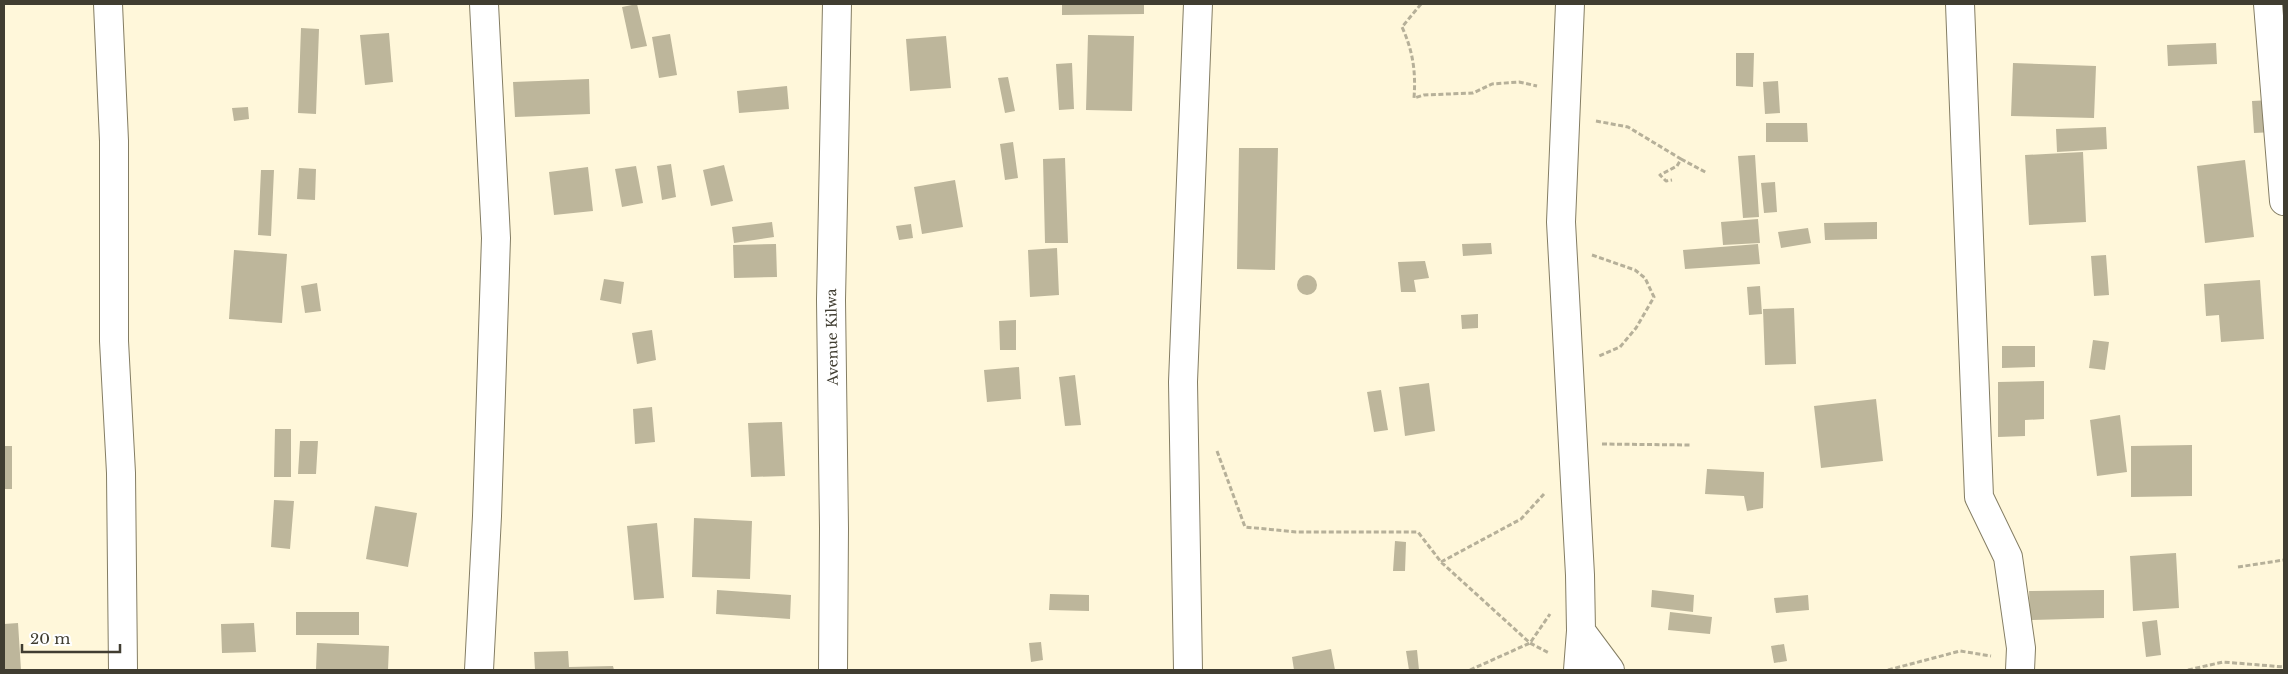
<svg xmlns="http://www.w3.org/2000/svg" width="2288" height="674" font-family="'Libre Baskerville',serif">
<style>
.building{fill:#bdb69b}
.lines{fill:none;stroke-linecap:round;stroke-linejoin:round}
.minor-casing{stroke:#847d63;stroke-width:30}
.path{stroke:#b6b099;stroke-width:3;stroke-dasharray:5 2.5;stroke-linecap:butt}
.minor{stroke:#fff;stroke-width:28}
.labels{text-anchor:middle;stroke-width:4;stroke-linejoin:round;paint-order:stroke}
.street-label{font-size:14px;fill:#403d31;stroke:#fff}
</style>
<rect width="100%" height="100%" fill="#fff7da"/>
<path class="building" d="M637,4L647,46L631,49L622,7Z
M1062,4H1144V14L1062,15Z
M301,28L319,29L316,114L298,113Z
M389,33L393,82L365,85L360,35Z
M670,34L677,75L659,78L652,37Z
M1088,35L1134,36L1132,111L1086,110Z
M946,36L951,88L910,91L906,39Z
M2216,43L2217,64L2168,66L2167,45Z
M1736,53H1754L1753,87L1736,86Z
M1072,63L1074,109L1059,110L1056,64Z
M2013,63L2096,66L2094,118L2011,116Z
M1008,77L1015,111L1005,113L998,78Z
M589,79L590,114L515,117L513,82Z
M1778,81L1780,113L1765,114L1763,82Z
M787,86L789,109L739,113L737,91Z
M2272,100L2274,132L2254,133L2252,101Z
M248,107L249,119L234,121L232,108Z
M1766,123H1807L1808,142H1766Z
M2106,127L2107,149L2057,152L2056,129Z
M1013,142L1018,178L1005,180L1000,144Z
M1239,148H1278L1275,270L1237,269Z
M2083,152L2086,222L2029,225L2025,155Z
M1755,155L1759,217L1743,218L1738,156Z
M1065,158L1068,243H1045L1043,159Z
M2245,160L2254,237L2205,243L2197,166Z
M671,164L676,197L662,200L657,166Z
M724,165L733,201L711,206L703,170Z
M636,166L643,203L622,207L615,169Z
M588,167L593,211L554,215L549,172Z
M299,168L316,169L315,200L297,199Z
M261,170H274L271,236L258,235Z
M955,180L963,227L922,234L914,187Z
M1775,182L1777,212L1764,213L1761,183Z
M1758,219L1760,243L1723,245L1721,222Z
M772,222L774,237L734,243L732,227Z
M1877,222V239L1825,240L1824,223Z
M911,224L913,238L899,240L896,226Z
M1808,228L1811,243L1781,248L1778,232Z
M1491,243L1492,254L1463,256L1462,244Z
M776,244L777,277L734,278L733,245Z
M1758,244L1760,264L1685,269L1683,250Z
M1057,248L1059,295L1030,297L1028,250Z
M234,250L287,254L282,323L229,319Z
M2106,255L2109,295L2094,296L2091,256Z
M1425,261L1429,278L1414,280L1416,292H1401L1398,262Z
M1297 285a10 10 0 1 1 20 0a10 10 0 1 1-20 0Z
M604,279L624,282L621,304L600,300Z
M2260,280L2264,339L2221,342L2219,315L2206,316L2204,284Z
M317,283L321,311L305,313L301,286Z
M1760,286L1762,314L1749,315L1747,287Z
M1794,308L1796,364L1765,365L1763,309Z
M1478,314V328L1462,329L1461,315Z
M1016,320V350H1000L999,321Z
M652,330L656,360L637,364L632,333Z
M2093,340L2109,342L2105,370L2089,368Z
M2002,346H2035V367L2002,368Z
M1019,367L1021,399L987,402L984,370Z
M1075,375L1081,425L1065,426L1059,377Z
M2044,381V419L2025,420V436L1998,437V382Z
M1429,383L1435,431L1405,436L1399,387Z
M1381,390L1388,430L1374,432L1367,392Z
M1876,399L1883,461L1821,468L1814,406Z
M652,407L655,442L635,444L633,409Z
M2120,415L2127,472L2097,476L2090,420Z
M782,422L785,476L751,477L748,423Z
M275,429H291V477H274Z
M300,441H318L316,474H298Z
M2192,445V496L2131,497V446Z
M4,446H12V489H4Z
M1707,469L1764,472L1763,508L1747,511L1744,496L1705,494Z
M274,500L294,501L290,549L271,547Z
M375,506L417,513L408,567L366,559Z
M694,518L752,521L750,579L692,577Z
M657,523L664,598L634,600L627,526Z
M1395,541L1406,542L1405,571H1393Z
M2176,553L2179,608L2133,611L2130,556Z
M717,590L791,595L790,619L716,614Z
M1652,590L1694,595L1693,612L1651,607Z
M2104,590V618L2030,620L2029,591Z
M1050,594L1089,595V611L1049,610Z
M1808,595L1809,610L1776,613L1774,598Z
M296,612H359V635H296Z
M1670,612L1712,617L1710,634L1668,630Z
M2157,620L2161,655L2146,657L2142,622Z
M18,623L21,670H4V624Z
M254,623L256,652L222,653L221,624Z
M1041,642L1043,660L1031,662L1029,643Z
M317,643L389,646L388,670H316Z
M1784,644L1787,661L1774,663L1771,646Z
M1331,649L1335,670H1294L1292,657Z
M1417,650L1419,670H1409L1406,651Z
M568,651L569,667L613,666L614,670H535L534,652Z"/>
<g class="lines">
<g class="minor-casing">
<path id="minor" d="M108,4L114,141V341L121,473L123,670
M1570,4L1561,222L1580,575L1581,631L1578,670
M1960,4L1979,497L2008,557L2021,648L2020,670
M2268,4L2284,201
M1581,631L1610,670
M479,670L487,516L496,238L484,4
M833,670L834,528L831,300L837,4
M1188,670L1183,382L1198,4"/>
</g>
<path class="path" d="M1421,4L1402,27C1413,51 1416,72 1414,98L1424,95L1473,93L1492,84L1519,82L1537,86
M1596,121L1628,127L1681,159L1677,166L1660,175L1666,181L1672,180
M1681,159L1707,173
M1592,255L1635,270L1645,278L1654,297L1636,328L1620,347L1599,356
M1602,444L1690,445
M1217,451L1245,527L1296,532H1418L1441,562L1530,643L1549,653
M1441,562L1521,519L1544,494
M2238,567L2284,560
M1470,670L1530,643L1550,614
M1888,670L1960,651L1991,656
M2188,670L2223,662L2284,667"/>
<use href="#minor" class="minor"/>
</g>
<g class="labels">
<g class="street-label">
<text transform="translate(832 337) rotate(-91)" y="5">Avenue Kilwa</text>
</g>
</g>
<rect width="2288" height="674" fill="none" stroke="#403d31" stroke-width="10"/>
<path d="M22 644v8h98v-8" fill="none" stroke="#403d31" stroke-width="2.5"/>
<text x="30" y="644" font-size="15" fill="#403d31" stroke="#ffffff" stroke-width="4" paint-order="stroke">20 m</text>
</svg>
